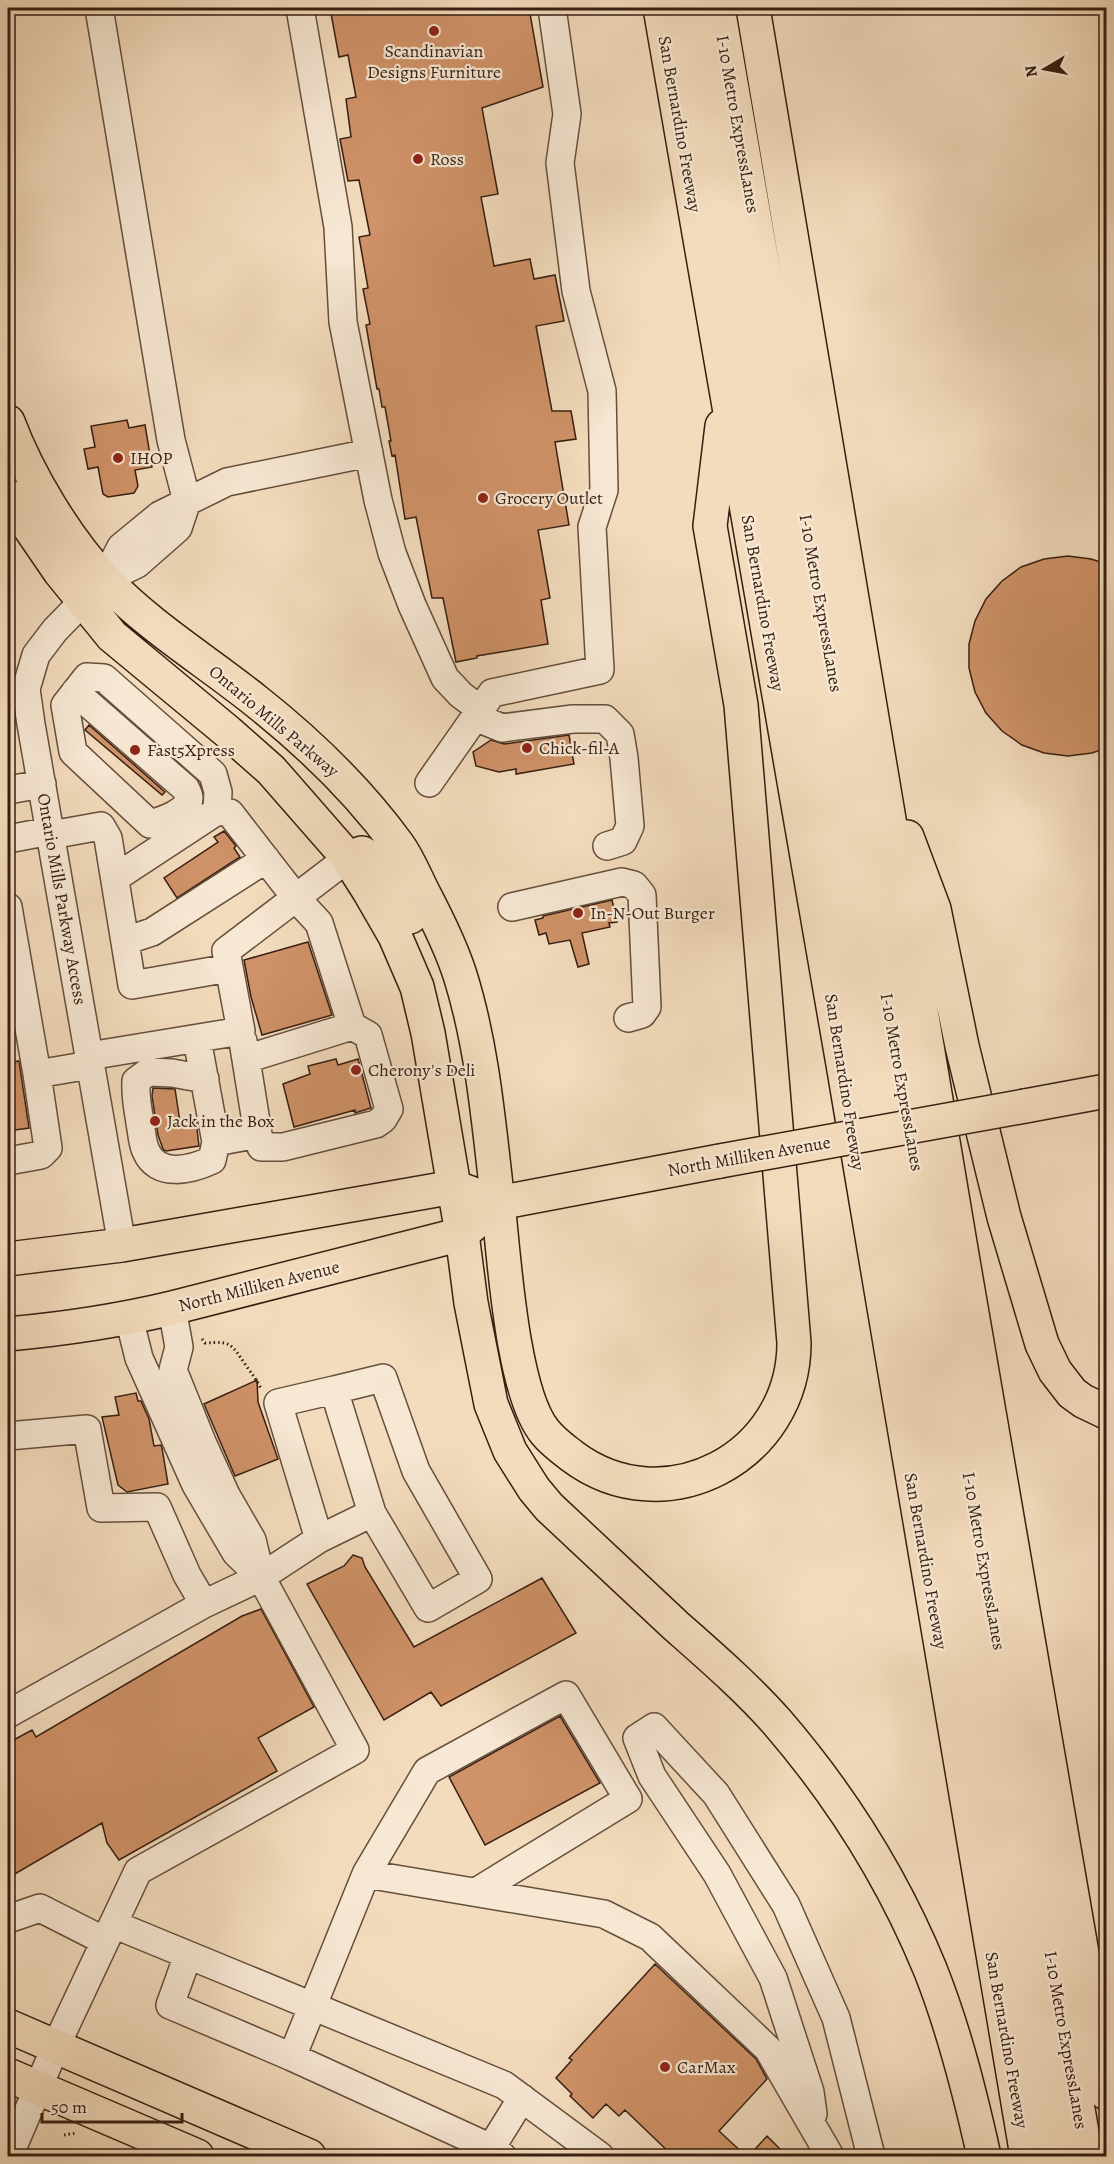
<svg xmlns="http://www.w3.org/2000/svg" width="1114" height="2164" font-family="Alegreya,serif">
<style>
.building{fill:#d09268;stroke:#361e11;stroke-width:1.5}
.lines{fill:none;stroke-linecap:round;stroke-linejoin:round}
.minor-casing{stroke:#654e3c;stroke-width:30}
.major-casing{stroke:#361e11;stroke-width:36}
.highway-casing{stroke:#361e11;stroke-width:36}
.path{stroke:#361e11;stroke-width:3;stroke-dasharray:1.5 3;stroke-linecap:butt}
.minor{stroke:#f7e8d4;stroke-width:27}
.major{stroke:#f3dcbd;stroke-width:33}
.highway{stroke:#f3dcbd;stroke-width:33}
.major-bridge-casing{stroke:#361e11;stroke-width:36;stroke-linecap:butt}
.major-bridge{stroke:#f3dcbd;stroke-width:33}
.poi-dot{fill:#8f2418;stroke:#f7e8d4;stroke-width:2}
.labels{text-anchor:middle;stroke-width:4.5;stroke-linejoin:round;paint-order:stroke}
.poi-label{font-size:18px;fill:#361e11;stroke:#f7e8d4;text-anchor:start}
.street-label{font-size:18px;fill:#361e11;stroke:#f7e8d4}
</style>
<rect width="100%" height="100%" fill="#f3dcbd"/>
<filter id="stains"><feTurbulence type="fractalNoise" baseFrequency=".00333" numOctaves="4"/><feColorMatrix values="0 0 0 0 .2 0 0 0 0 .09 0 0 0 0 .02 0 0 0 .5 -.17"/></filter>
<radialGradient id="worn" r=".72"><stop offset=".6" stop-color="#630" stop-opacity="0"/><stop offset="1" stop-color="#630" stop-opacity=".3"/></radialGradient>
<path class="building" d="M330,8H529L543,87L482,108L498,194L481,197L494,266L530,259L534,279L555,275L564,321L536,326L552,411H571L576,439L555,442L569,525L538,530L550,598L541,600L548,644L477,656V658L456,662L443,598H432L416,517L405,519L395,455L392,456L389,441H391L385,407H382L379,389H377L366,325L370,324L363,289L368,288L359,237L370,235L359,180L348,181L340,139L351,137L346,99L356,97L348,55L339,57Z
M127,420L129,428L145,425L152,467L135,470L138,486L134,493L108,497L103,494L98,467L88,469L84,449L95,447L91,426Z
M1068,556L1091,559L1107,564V748L1092,753L1068,756L1044,753L1022,745L1002,731L986,713L975,692L969,668V644L975,621L986,599L1002,581L1021,567L1044,559Z
M89,725L165,792L162,795L85,730Z
M569,735L574,764L516,774V769L499,772L476,766L473,752L491,740L504,744Z
M224,831L236,846L234,848L240,857L177,898L164,878L218,842L214,837Z
M612,900L617,922L609,923L610,927L582,933L589,964L578,967L570,940L549,944L546,933L539,935L535,920L543,918V916Z
M308,942L332,1015L262,1035L251,997L244,960Z
M336,1059L338,1065L358,1059L371,1108L355,1113V1110L294,1127L283,1084L310,1074L308,1066Z
M19,1061L29,1128L8,1131V1063Z
M153,1088L175,1089L180,1122L196,1120L199,1146L166,1151L163,1149L158,1135L152,1096Z
M257,1380L258,1402L278,1459L235,1476L204,1404Z
M136,1393L138,1401H141L149,1419L154,1446L161,1445L162,1448L168,1484L127,1492L118,1485L102,1417L119,1415L115,1397Z
M353,1555L362,1558L365,1567L414,1647L542,1578L576,1633L441,1706L431,1692L384,1720L307,1584L344,1566Z
M261,1609L314,1707L258,1738L277,1771L119,1860L107,1843L102,1823L8,1878V1743L32,1730L36,1737L242,1616Z
M560,1716L600,1783L485,1845L449,1777Z
M655,1964L756,2059L767,2079L719,2131L747,2157H674L625,2110L619,2116L606,2104L593,2118L570,2096L572,2094L556,2078L572,2060L569,2058Z
M767,2136L788,2157H748Z"/>
<g class="lines">
<g class="minor-casing">
<path id="minor" d="M99,8L171,440L187,501L178,528L137,564L104,580
M300,8L338,227L343,322L378,500L392,553L412,605L445,678L461,695L480,709
M75,692L186,789C187,792 189,795 189,798C189,812 161,821 150,824L73,752L65,705L87,677L104,678L213,774L218,792L217,811
M475,717L502,728L573,719H605L620,734L624,758L630,826L623,841L607,846
M429,783L492,693L600,670L592,527L604,490L602,391L576,291L560,163L567,114L552,8
M8,790L42,784
M51,835L101,826L108,838L132,985L229,968
M8,839L50,831
M115,878L217,811L230,813L296,898L319,923L352,1026L246,1059
M8,907L37,1074
M512,907L622,882L634,885L642,895L647,1007L642,1014L628,1018
M125,941L152,932L266,859
M197,1039L216,1142L258,1134L243,1041
M89,1056L241,1031L226,951L348,858
M205,1079L172,1073L148,1072L136,1081C135,1096 138,1109 140,1123C142,1132 142,1143 146,1151C157,1178 191,1170 212,1160L216,1142
M258,1134L261,1147H283L376,1124L383,1119L389,1109L368,1035L352,1026
M8,1161L41,1155L48,1148L37,1074L90,1065
M122,1245L31,724L26,689L36,655L55,630L104,580L121,547L160,515L227,482L369,453
M129,1318L139,1358L196,1485L236,1553L261,1577L252,1540L226,1495L202,1442L173,1370L179,1347L172,1308
M8,1436L87,1429L101,1508L157,1507L187,1575L204,1604L8,1714
M319,1539L278,1403L334,1390
M204,1604L261,1577L319,1539L372,1513L334,1390L383,1378L416,1471L478,1579L428,1608L372,1513
M366,1874L427,1771L566,1695L628,1799L476,1892
M8,1919L40,1908L105,1941
M113,1924L504,2085L600,2156
M188,1955L170,2005L292,2057L366,1874L604,1914L650,1937L768,2049L830,2156
M292,2057L491,2148L502,2156
M813,2114L810,2092L773,1978L717,1874L652,1776L637,1738L654,1727L716,1794L786,1905L836,2018L871,2156
M491,2148L522,2098
M9,2156L55,2048L138,1871L355,1750L261,1577"/>
</g>
<g class="major-casing">
<path id="major" d="M8,422C28,475 66,539 106,581C150,627 206,661 256,701C309,743 358,790 398,845C409,860 416,879 425,896C438,921 451,947 460,975C483,1048 489,1127 498,1203
M8,496L60,572L112,636L228,732L271,770L348,858L369,891L395,936L417,987L428,1033L462,1234
M348,858L362,853C387,866 397,893 410,917
M1025,1106L1106,1091
M8,1259L122,1245L454,1187L473,1194
M8,1334C63,1329 118,1321 172,1308L462,1234L498,1203L720,1161
M8,2026L309,2156
M8,2075L197,2156"/>
</g>
<g class="highway-casing">
<path id="highway" d="M660,8L844,1070L1027,2156
M692,8L1057,2156
M718,8L834,677L1086,2156
M753,8L963,1261L1106,2093
M907,837L934,909L962,1046L1004,1217L1042,1344L1055,1371L1072,1393L1083,1401L1106,1412
M498,1203C504,1257 512,1392 545,1432C553,1442 563,1449 572,1456C665,1526 794,1457 794,1343L741,705L710,526L722,426
M462,1234L471,1303L491,1404L510,1451L534,1489L549,1507C591,1546 633,1586 675,1625C710,1656 746,1687 777,1722C840,1795 893,1879 930,1969C954,2029 970,2093 984,2156"/>
</g>
<path class="path" d="M202,1339L205,1343C232,1341 231,1344 245,1364C251,1373 257,1380 261,1389
M64,2135L77,2133
M114,2150L125,2156"/>
<use href="#minor" class="minor"/>
<use href="#major" class="major"/>
<use href="#highway" class="highway"/>
<g class="major-bridge-casing">
<path id="major-bridge" d="M720,1161L1025,1106"/>
</g>
<use href="#major-bridge" class="major-bridge"/>
</g>
<g class="poi-dot">
<circle cx="434" cy="31" r="6"/>
<circle cx="418" cy="159" r="6"/>
<circle cx="118" cy="458" r="6"/>
<circle cx="483" cy="498" r="6"/>
<circle cx="527" cy="748" r="6"/>
<circle cx="135" cy="750" r="6"/>
<circle cx="578" cy="913" r="6"/>
<circle cx="356" cy="1070" r="6"/>
<circle cx="155" cy="1121" r="6"/>
<circle cx="665" cy="2067" r="6"/>
</g>
<g class="labels">
<g class="poi-label">
<text x="434" y="57" text-anchor="middle">Scandinavian<tspan x="434" dy="21">Designs Furniture</tspan></text>
<text x="430" y="165">Ross</text>
<text x="130" y="464">IHOP</text>
<text x="495" y="504">Grocery Outlet</text>
<text x="539" y="754">Chick-fil-A</text>
<text x="147" y="756">Fast5Xpress</text>
<text x="590" y="919">In-N-Out Burger</text>
<text x="368" y="1076">Cherony's Deli</text>
<text x="167" y="1127">Jack in the Box</text>
<text x="677" y="2073">CarMax</text>
</g>
<g class="street-label">
<text transform="translate(680 124) rotate(80)" y="6">San Bernardino Freeway</text>
<text transform="translate(738 124) rotate(80)" y="6">I-10 Metro ExpressLanes</text>
<text transform="translate(763 603) rotate(80)" y="6">San Bernardino Freeway</text>
<text transform="translate(821 603) rotate(80)" y="6">I-10 Metro ExpressLanes</text>
<text transform="translate(274 721) rotate(40)" y="6">Ontario Mills Parkway</text>
<text transform="translate(62 899) rotate(80)" y="6">Ontario Mills Parkway Access</text>
<text transform="translate(845 1082) rotate(81)" y="6">San Bernardino Freeway</text>
<text transform="translate(902 1082) rotate(80)" y="6">I-10 Metro ExpressLanes</text>
<text transform="translate(749 1156) rotate(-10)" y="6">North Milliken Avenue</text>
<text transform="translate(259 1286) rotate(-14)" y="6">North Milliken Avenue</text>
<text transform="translate(926 1561) rotate(80)" y="6">San Bernardino Freeway</text>
<text transform="translate(984 1561) rotate(80)" y="6">I-10 Metro ExpressLanes</text>
<text transform="translate(1007 2040) rotate(80)" y="6">San Bernardino Freeway</text>
<text transform="translate(1066 2040) rotate(80)" y="6">I-10 Metro ExpressLanes</text>
</g>
</g>
<rect width="1114" height="2164" fill="none" stroke="#f3dcbd" stroke-width="30"/>
<rect x="9" y="9" width="1096" height="2146" fill="none" stroke="#361e11" stroke-width="3"/>
<rect x="15" y="15" width="1084" height="2134" fill="none" stroke="#361e11" stroke-width="1.5"/>
<g transform="translate(1045 69) rotate(260)" stroke="#f7e8d4" stroke-width="4.5" paint-order="stroke">
<path d="M0-4.5L10 22L0 15L-10 22Z" fill="#361e11"/>
<text y="-9" font-size="16" font-weight="bold" text-anchor="middle" fill="#361e11">N</text>
</g>
<path d="M42 2113v9h140v-9" fill="none" stroke="#361e11" stroke-width="3"/>
<text x="51" y="2113" font-size="18" fill="#361e11" stroke="#f7e8d4" stroke-width="4.5" paint-order="stroke">50 m</text>
<rect width="100%" height="100%" filter="url(#stains)"/>
<rect width="100%" height="100%" fill="url(#worn)"/>
</svg>
